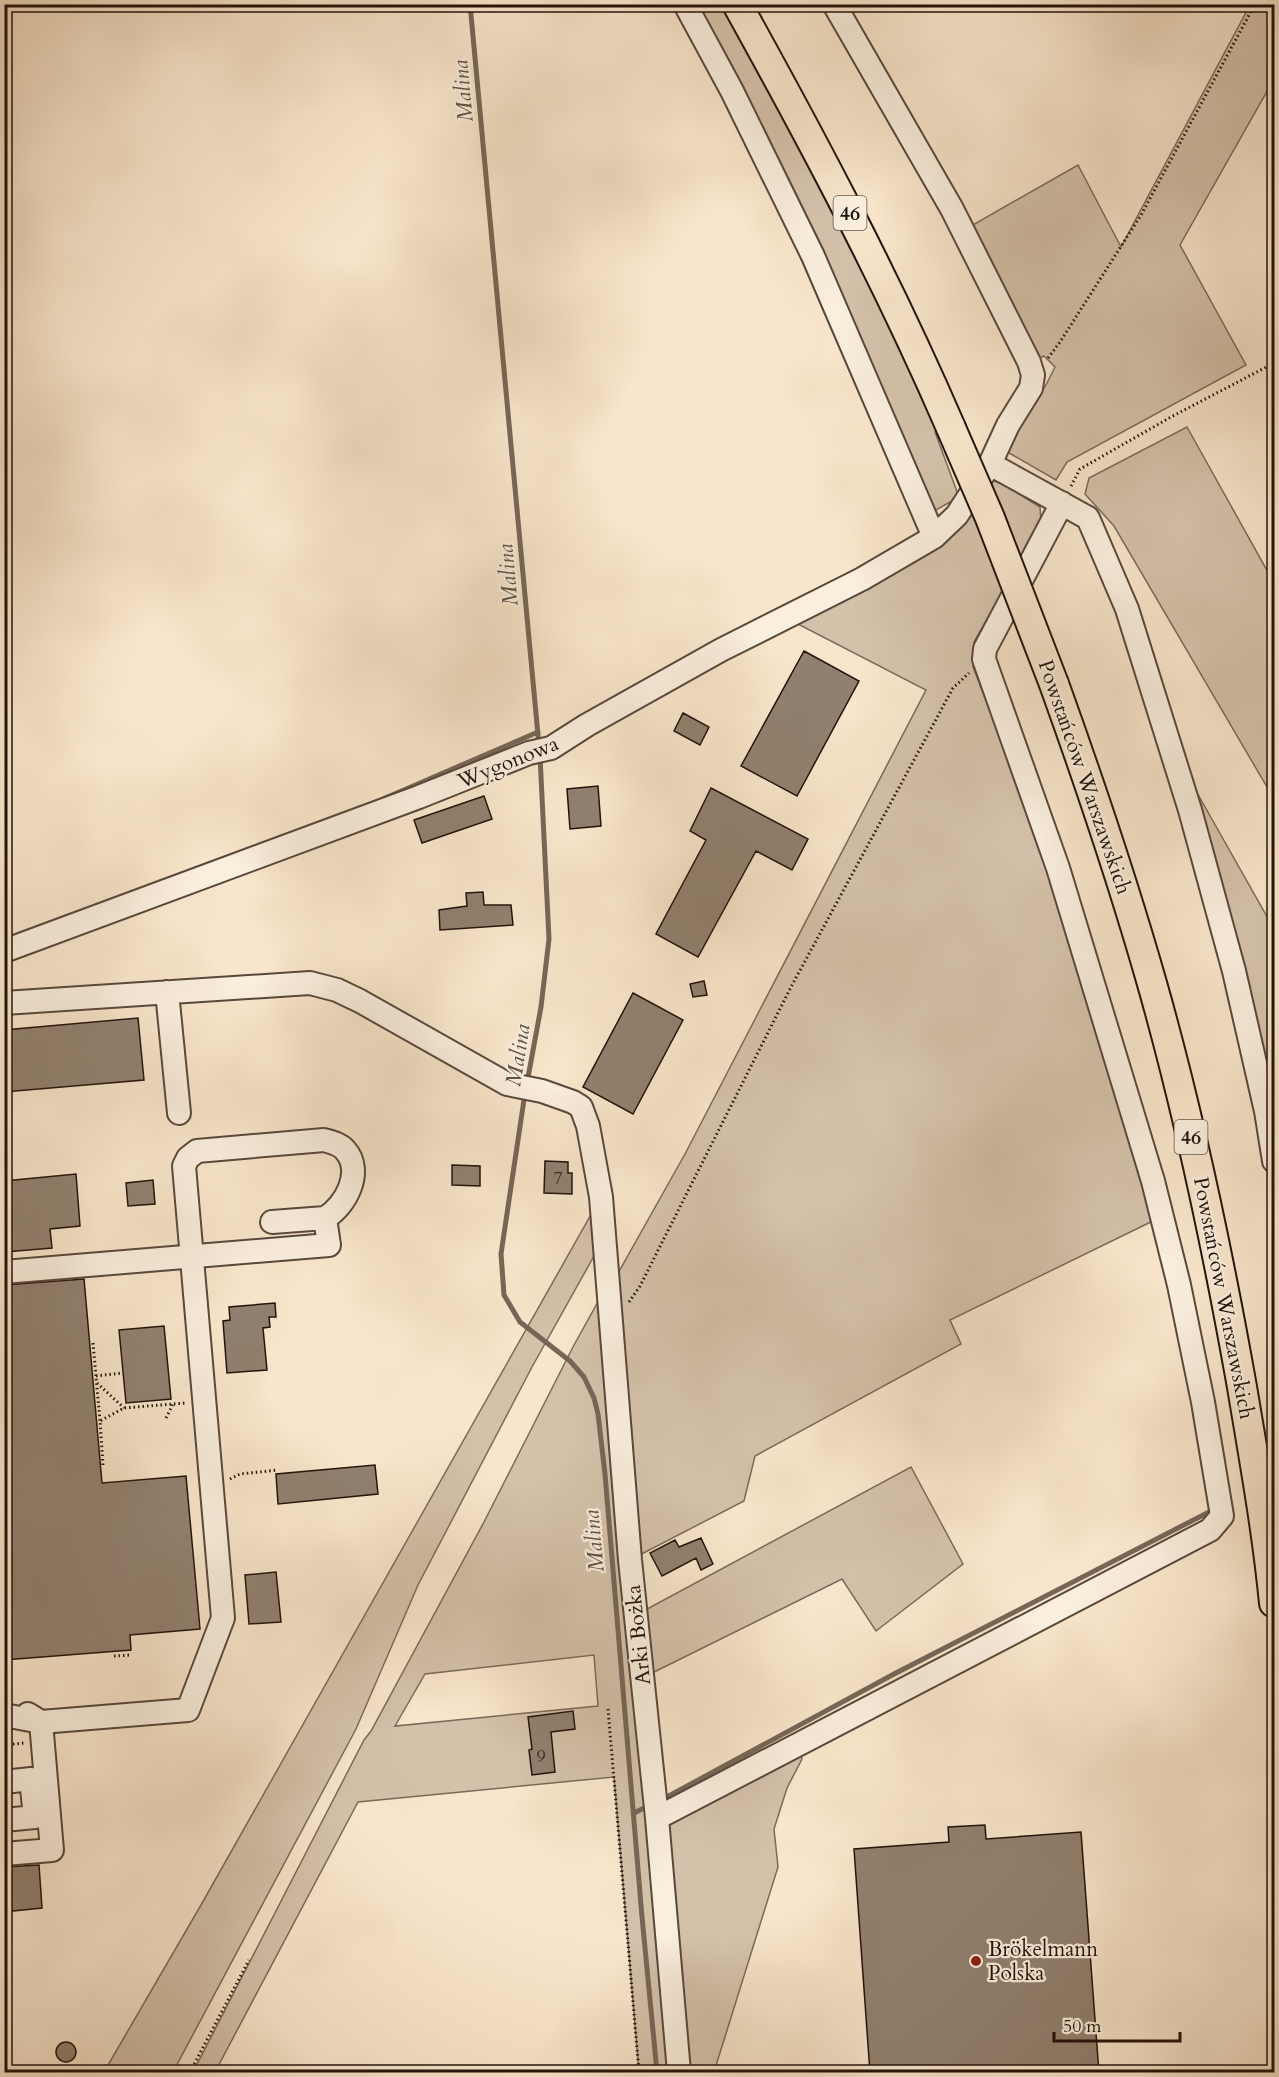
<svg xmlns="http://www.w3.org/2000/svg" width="1279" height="2077" font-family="Cardo,serif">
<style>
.green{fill:#d4c1aa;stroke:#7b6a5a;stroke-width:1.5;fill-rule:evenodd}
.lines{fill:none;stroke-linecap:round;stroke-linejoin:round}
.stream{stroke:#776657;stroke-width:5}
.building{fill:#91806f;stroke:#22130b;stroke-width:1.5}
.minor-casing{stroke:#58483b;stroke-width:26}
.major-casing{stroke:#22130b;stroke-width:32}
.path{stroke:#22130b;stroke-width:3;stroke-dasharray:1.5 3;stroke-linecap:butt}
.minor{stroke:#faeedd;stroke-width:22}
.major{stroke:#f8e5cb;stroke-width:28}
.major-bridge-casing{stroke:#22130b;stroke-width:32;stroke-linecap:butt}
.major-bridge{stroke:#f8e5cb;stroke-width:28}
.poi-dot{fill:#8f2418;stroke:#faeedd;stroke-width:2}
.labels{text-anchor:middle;stroke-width:4.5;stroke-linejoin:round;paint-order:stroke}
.number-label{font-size:18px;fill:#3e2e24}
.shield{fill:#faeedd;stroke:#63554a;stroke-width:1.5}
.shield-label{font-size:20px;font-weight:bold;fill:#22130b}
.street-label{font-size:21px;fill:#22130b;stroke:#faeedd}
.poi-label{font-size:21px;fill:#22130b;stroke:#faeedd;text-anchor:start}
.water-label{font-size:22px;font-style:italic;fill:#615244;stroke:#faeedd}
</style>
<rect width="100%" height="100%" fill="#f8e5cb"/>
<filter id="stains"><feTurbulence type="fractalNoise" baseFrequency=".00333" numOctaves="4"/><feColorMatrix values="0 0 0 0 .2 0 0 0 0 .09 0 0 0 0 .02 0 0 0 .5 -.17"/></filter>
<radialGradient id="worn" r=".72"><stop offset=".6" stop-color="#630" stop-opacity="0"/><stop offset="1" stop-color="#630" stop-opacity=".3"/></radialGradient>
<path class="green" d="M685,5H737L951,428L935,432L959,497L936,510L926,497Z
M1250,5H1274V79L1180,245L1246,365L1067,462L1056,480L1004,450L1046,385L1055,367L1044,356L1034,361L971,226L1078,165L1121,247Z
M1187,427L1274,583V799L1114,526L1085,494L1089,478Z
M988,479L1003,484L1040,507L1041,524L974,642L973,667L1035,828L1161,1217L950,1320L961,1344L755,1456L744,1501L630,1560L636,1615L911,1467L963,1564L876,1631L842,1579L642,1678L657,1818L796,1745L802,1759L787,1788L774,1829L778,1867L714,2072H639L614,1777L358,1802L215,2072H193L364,1740L371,1731L484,1522L574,1345L603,1293L617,1275L685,1154L926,690L794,622L939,545ZM594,1655L598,1706L395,1726L425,1674Z
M1196,791L1274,929V1099Z
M597,1204L599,1247L532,1367L418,1585L356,1729L173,2072H104L201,1905Z"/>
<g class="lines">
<path class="stream" d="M470,4L539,746
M383,799L538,732
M527,1083L541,1007L549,939L540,756
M525,1093L501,1254L504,1295L520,1322L570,1361L584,1377L594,1398L598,1414L605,1474L642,1917L657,2072
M665,1798L894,1674L1211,1511
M634,1813L650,1805"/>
</g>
<path class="building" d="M804,651L859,681L797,796L741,766Z
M683,713L709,727L700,745L674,731Z
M598,786L601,826L570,829L567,789Z
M711,788L808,839L792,870L756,851L698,957L656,934L706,840L690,831Z
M484,796L492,819L422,843L414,820Z
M483,892L484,905H511L513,925L440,930L439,910L467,906L466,893Z
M704,981L707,995L693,997L690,984Z
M633,993L683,1020L633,1114L583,1087Z
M138,1018L144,1080L4,1092V1030Z
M545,1161L568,1162V1173H572V1194L544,1193Z
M452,1165L480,1166V1186L452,1185Z
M76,1174L80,1226L50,1229L52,1248L5,1252L4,1181Z
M153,1180L155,1204L128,1206L126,1183Z
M84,1279L102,1483L186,1476L200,1629L130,1635L131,1650L4,1660V1285Z
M275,1303L276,1317H269L270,1327L263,1328L267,1370L227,1373L223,1321L230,1320L229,1307Z
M164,1326L171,1399L126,1403L119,1330Z
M375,1465L378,1494L278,1504L276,1474Z
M701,1538L713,1564L701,1570L696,1558L662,1576L650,1553L675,1540L679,1547Z
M276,1572L281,1622L249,1624L245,1575Z
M573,1711L575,1729L551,1732L555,1772L532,1775L529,1750L532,1749L528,1717Z
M985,1825L986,1839L1081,1832L1099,2073H870L854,1849L949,1842L948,1827Z
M39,1865L42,1908L4,1912V1867Z
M56 2052a10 10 0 1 1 20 0a10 10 0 1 1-20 0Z"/>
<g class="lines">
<g class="minor-casing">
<path id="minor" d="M685,4L732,91L813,256L934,537
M990,464L1088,518L1127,609L1190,810L1234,971L1266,1111L1274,1161
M4,951L419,797L529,753L551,748L587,725L721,650L862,579L934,537L957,515L990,464L1008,425L1031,388L1033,375L1029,362L952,209L834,4
M167,992L179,1113
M4,1003L310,983L337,990L360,1001L507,1084L542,1091L573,1102L581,1107L588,1126L601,1197L630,1560L657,1818L679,2072
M4,1272L329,1245L325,1218
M4,1715L41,1722L188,1710L223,1618L184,1166L188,1158L197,1151L324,1140C331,1142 340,1144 345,1150C364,1171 346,1206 325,1218L272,1222
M4,1782L31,1779L35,1817L4,1820
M657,1818L1210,1530L1222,1516L1203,1402L1179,1285L1153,1181L1058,868L984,659L985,649L1062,503
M4,1854L52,1850L41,1722L28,1714"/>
</g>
<g class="major-casing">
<path id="major" d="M737,4C814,143 888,282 951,428
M1054,684C1090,784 1124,885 1153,987C1190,1118 1218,1252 1242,1387C1254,1459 1267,1531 1274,1603"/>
</g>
<path class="path" d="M1048,358L1060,342L1141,215L1255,4
M1071,486L1080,469L1171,417L1274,363
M629,1302L640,1286L791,987L953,688L969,673
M93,1343L100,1421
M96,1376L123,1373
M97,1383L124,1408
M166,1418L173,1404
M103,1465L100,1421L124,1408L185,1403
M230,1479L240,1474L278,1470
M114,1656L131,1655
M608,1709L639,2072
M4,1745L24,1743
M190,2072L249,1960"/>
<use href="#minor" class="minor"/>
<use href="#major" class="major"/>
<g class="major-bridge-casing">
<path id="major-bridge" d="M951,428L990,518L1054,684"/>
</g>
<use href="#major-bridge" class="major-bridge"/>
</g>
<circle class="poi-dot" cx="976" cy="1961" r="6"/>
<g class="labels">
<g class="number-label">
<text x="558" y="1184">7</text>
<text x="541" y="1762">9</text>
</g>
<g class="shield">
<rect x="833.5" y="196" width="33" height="34" rx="4.5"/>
<rect x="1174.5" y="1120" width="33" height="34" rx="4.5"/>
</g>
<g class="shield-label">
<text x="850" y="220">46</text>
<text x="1191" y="1144">46</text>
</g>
<g class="street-label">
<text transform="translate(508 762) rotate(-22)" y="7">Wygonowa</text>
<text transform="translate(1085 777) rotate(71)" y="7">Powstańców Warszawskich</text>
<text transform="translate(1224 1298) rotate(79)" y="7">Powstańców Warszawskich</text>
<text transform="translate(638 1635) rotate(-96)" y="7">Arki Bożka</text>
</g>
<g class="poi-label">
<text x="988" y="1956">Brökelmann<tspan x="988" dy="24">Polska</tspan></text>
</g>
<g class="water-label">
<text transform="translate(462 91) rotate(-95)" y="8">Malina</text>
<text transform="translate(507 575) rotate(-95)" y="8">Malina</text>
<text transform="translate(517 1055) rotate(-81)" y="8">Malina</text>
<text transform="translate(593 1541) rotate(-95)" y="8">Malina</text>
</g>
</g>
<rect width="1279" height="2077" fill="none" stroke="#f8e5cb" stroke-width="24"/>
<rect x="6" y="6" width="1267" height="2065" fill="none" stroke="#22130b" stroke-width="3"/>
<rect x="12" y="12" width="1255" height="2053" fill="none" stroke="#22130b" stroke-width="1.5"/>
<path d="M1054 2032v9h126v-9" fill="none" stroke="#22130b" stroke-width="3"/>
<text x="1063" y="2032" font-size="18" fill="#22130b" stroke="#faeedd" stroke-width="4.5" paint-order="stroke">50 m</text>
<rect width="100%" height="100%" filter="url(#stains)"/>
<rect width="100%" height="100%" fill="url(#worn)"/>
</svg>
